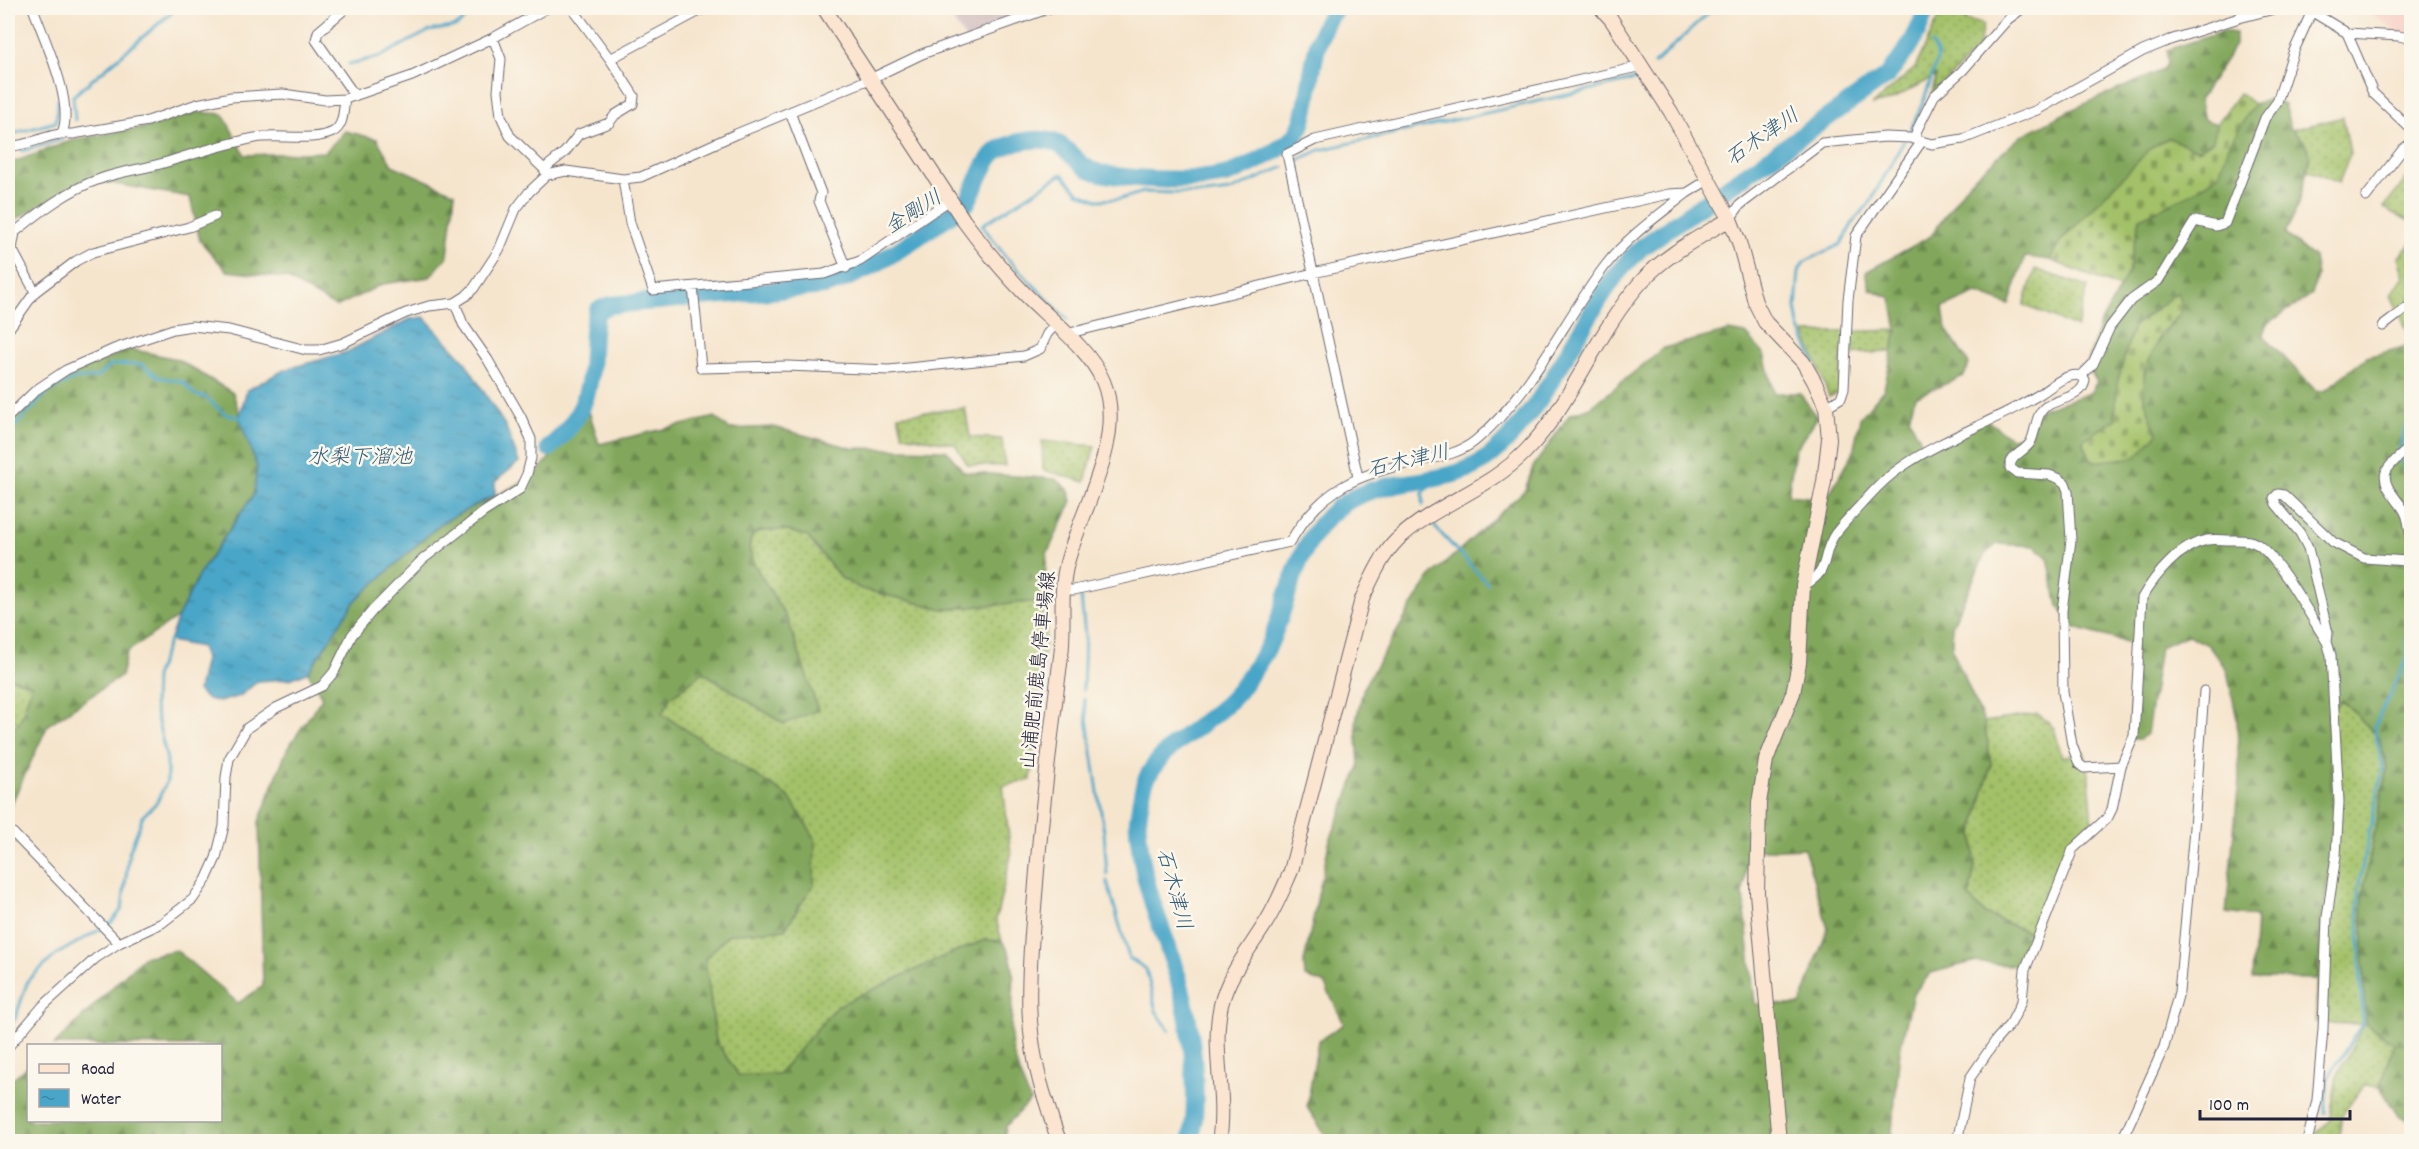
<svg xmlns="http://www.w3.org/2000/svg" width="2419" height="1149" font-family="Dekko,'Klee One',sans-serif">
<style>
.built{fill:#f7d1c7}
.industrial{fill:#d2bfc0}
.grass{fill:url(#grass-dots);stroke:#627252;stroke-width:1.5}
.forest{fill:url(#forest-firs);stroke:#52644c;stroke-width:1.5;fill-rule:evenodd}
.cemetery{fill:url(#cemetery-stones);stroke:#627252;stroke-width:1.5}
.water{fill:url(#water-ripples);stroke:#366482;stroke-width:1.5}
.lines{fill:none;stroke-linecap:round;stroke-linejoin:round}
.stream{stroke:#4aa6c8;stroke-width:3}
.river{stroke:#4aa6c8;stroke-width:18}
.street-casing{stroke:#6c666e;stroke-width:11}
.secondary-casing{stroke:#6c666e;stroke-width:16}
.street{stroke:#fff;stroke-width:9}
.secondary{stroke:#fce5d0;stroke-width:14}
.labels{text-anchor:middle;stroke-width:5;stroke-linejoin:round;paint-order:stroke}
.street-label{font-size:20px;fill:#22223b;stroke:#fbf7ec}
.water-label{font-size:21px;font-style:italic;fill:#345d7a;stroke:#fbf7ec}
</style>
<defs>
<pattern id="grass-dots" width="8" height="8" patternUnits="userSpaceOnUse" patternTransform="scale(1.5)"><rect width="8" height="8" fill="#a3c168"/><path d="M2 2h.1M6 6h.1" fill="none" stroke="#849c57" stroke-width="1.8" stroke-linecap="round"/></pattern>
<pattern id="forest-firs" width="22" height="20" patternUnits="userSpaceOnUse" patternTransform="scale(1.5)"><rect width="22" height="20" fill="#82a75c"/><path d="M5 1l3.5 6h-7zM16 11l3.5 6h-7z" fill="#6a884d"/></pattern>
<pattern id="cemetery-stones" width="16" height="16" patternUnits="userSpaceOnUse" patternTransform="scale(1.5)"><rect width="16" height="16" fill="#a3c168"/><path d="M2 7V4a2 2 0 0 1 4 0v3zM10 15v-3a2 2 0 0 1 4 0v3z" fill="#849c57"/></pattern>
<pattern id="water-ripples" width="26" height="14" patternUnits="userSpaceOnUse" patternTransform="scale(1.5)"><rect width="26" height="14" fill="#4aa6c8"/><path d="M2 4q2-2 4 0t4 0M15 11q2-2 4 0t4 0" fill="none" stroke="#3d87a4"/></pattern>
</defs>
<rect width="100%" height="100%" fill="#fbf7ec"/>
<filter id="ink" filterUnits="userSpaceOnUse"><feTurbulence type="fractalNoise" baseFrequency=".0167" numOctaves="2"/><feDisplacementMap in="SourceGraphic" scale="12" xChannelSelector="R" yChannelSelector="G"/><feConvolveMatrix kernelMatrix="1 2 1 2 8 2 1 2 1" color-interpolation-filters="sRGB"/></filter>
<filter id="wash" filterUnits="userSpaceOnUse"><feTurbulence type="fractalNoise" baseFrequency=".008" numOctaves="4" result="noise"/><feDisplacementMap in="SourceGraphic" scale="24" xChannelSelector="R" yChannelSelector="G"/><feGaussianBlur stdDeviation="1.35" result="paint"/><feColorMatrix in="noise" values="0 0 0 0 0 0 0 0 0 0 0 0 0 0 0 0 0 1.4 0 .05"/><feComposite in="paint" operator="in"/></filter>
<g filter="url(#wash)">
<rect width="100%" height="100%" fill="#f6e5cd"/>
<path class="built" d="M2362,8H2411V36L2394,34L2390,26Z"/>
<path class="industrial" d="M944,8H1056L967,41Z"/>
<path class="grass" d="M1943,8H1967L1966,20L1983,24L1979,47L1931,97L1936,76L1889,101L1872,105L1915,68Z
M2343,117L2350,153L2339,183L2307,170L2310,157L2291,130Z
M2409,175L2411,176V222L2384,208Z
M2411,243V339L2391,295L2404,276L2398,258Z
M2035,269L2088,287L2077,328L2024,305Z
M1897,330L1892,352L1842,354L1841,392L1829,397L1805,333Z
M965,408L970,437L1002,439L1005,466L968,465L955,444L903,435L898,415Z
M1042,441L1095,446L1085,482L1043,470Z
M785,530L807,536L841,578L943,609L1043,601L1046,632L1031,780L1003,786L1011,855L996,919L1002,941L985,940L945,956L837,1006L778,1074L739,1076L716,1041L705,959L729,934L785,929L662,714L670,698L703,672L784,724L754,564L749,548L752,535L760,531Z
M8,677L32,685L20,722L8,720Z
M2342,700L2379,738L2387,768L2362,898L2395,1044L2380,1087L2364,1085L2342,1115L2338,1141L2314,1142L2316,1132L2329,1122L2337,1076L2364,1024L2315,1023L2321,919L2334,843L2328,713Z
M2038,714L2054,728L2062,757L2084,752L2088,765L2093,824L2072,839L2033,934L1985,914L1969,897L1975,865L1973,832L1991,764L1984,722Z"/>
<path class="forest" d="M2224,31L2235,33V45L2199,100L2204,120L2238,130L2254,104L2271,99L2284,105L2291,129L2305,142L2310,157L2299,204L2285,234L2314,258L2317,276L2312,294L2266,325L2263,335L2315,390L2324,391L2367,357L2411,345V417L2401,453L2412,488L2411,1121L2398,1116L2380,1087L2395,1044L2365,1023L2362,898L2387,768L2379,738L2342,700L2328,713L2334,843L2321,919L2318,979L2252,978L2256,917L2226,913L2239,779L2237,719L2227,671L2208,645L2188,635L2160,647L2147,734L2140,739H2129L2133,644L2075,628L2058,606L2048,558L2035,546L1997,544L1985,554L1952,626V649L1984,722L1991,764L1973,832L1975,865L1969,897L1985,914L2033,934L2020,966L1972,962L1931,973L1913,994L1900,1050L1891,1141H1329L1307,1107L1318,1041L1344,1024L1324,983L1305,977L1304,962L1329,843L1359,767L1356,721L1364,686L1429,578L1525,490L1533,467L1570,414L1591,407L1664,348L1729,331L1746,334L1764,354L1774,393H1800L1817,418L1795,450L1788,495L1826,499L1853,453L1860,418L1884,389L1897,330L1891,298L1870,289L1866,272L1931,236L1968,183L2021,136L2071,110L2163,70L2167,64V50ZM2168,138L2199,150L2213,141L2192,193L2140,218L2128,272L2099,326L2087,365L2097,382L2090,393L2038,410L2030,435L2011,438L1984,418L1924,447L1909,418L1915,397L1964,376L1969,364L1946,329L1943,308L1977,293L2009,305L2025,257L2050,260L2060,242L2152,147ZM2178,292L2180,314C2159,336 2139,366 2144,398C2146,410 2153,423 2157,434L2092,462L2083,441L2115,420L2117,384L2133,327ZM1804,848L1828,928L1800,1005L1755,1004L1743,893L1748,851Z
M196,112L223,114L245,155L325,152L345,131L377,139L392,165L455,193L448,256L430,277L383,284L336,307L286,278L227,271L200,241L190,197L86,179L8,224V164L73,140L154,126Z
M130,349L177,359L233,393L257,467L254,494L200,573L178,617L127,652L121,676L48,725L8,811V728L20,722L32,685L8,677V424L37,395L68,375Z
M589,411L599,444L715,417L729,429L774,427L852,448L946,450L964,472L1056,479L1068,489L1072,501L1047,554L1043,601L943,609L861,589L841,578L807,536L785,530L760,531L752,535L749,548L754,564L788,620L818,710L784,724L703,672L670,698L662,714L789,797L815,838L814,884L785,929L729,934L705,959L716,1041L739,1076L778,1074L837,1006L945,956L985,940L1002,941C1024,966 1007,1016 1012,1047C1015,1065 1024,1084 1030,1101L1006,1126L1004,1141H8V1082L28,1066V1120H220V1046L54,1045L143,957L176,950L238,1003L263,986L259,822L287,749L322,698L308,672L355,601L441,523L534,476Z"/>
<path class="cemetery" d="M2239,93L2254,104L2230,143L2219,174L2192,193L2140,218L2128,272L2120,288L2050,260L2060,242L2152,147L2168,138L2199,150L2213,141L2217,124Z
M2178,292L2182,305L2180,314L2161,333L2144,373V399L2157,434L2136,457L2092,462L2083,440L2115,420L2117,384L2133,327Z"/>
<path class="water" d="M424,317L464,360L506,427L519,462L495,482V495L441,523L355,601L308,672L290,679L258,681L240,696L219,702L205,698L198,690L205,659L201,647L169,641L178,617L200,573L254,494L257,467L239,417L247,390L284,370L347,352L410,319Z"/>
<g class="lines">
<path class="stream" d="M1917,33L1924,36
M349,64L379,57L429,31L457,26L477,8
M1654,64L1714,8
M75,120L73,96L177,8
M8,135L56,122L58,100
M1907,135C1922,109 1930,84 1938,56L1932,44
M22,151L62,139
M1294,162L1320,150L1638,79
M1067,319L1005,256L982,225L1062,174L1078,192L1097,200L1120,199L1144,192L1206,194L1230,191L1284,167
M1814,363L1799,326L1796,307L1799,271L1804,262L1841,244L1855,219L1869,204L1904,141
M2412,408L2399,451L2412,496
M8,434L48,392L74,379L97,377L111,365L141,364L159,377L183,382L195,395L205,397L225,414L242,418
M1423,505V493L1438,479
M1434,526L1488,584
M1081,598L1085,636L1083,690
M1084,699L1104,832L1107,875
M1107,881L1129,958L1146,969L1156,1011L1170,1031
M8,1029L15,1019L28,980L57,954L111,923L122,909L129,853L143,816L157,802L167,781V760L154,705L155,677L169,641L173,639
M2325,1113L2328,1078L2362,1024L2358,889L2383,768L2374,727L2408,657L2406,621L2412,612"/>
<path class="river" d="M549,448C581,420 591,395 592,352C593,337 592,324 598,310L611,305L825,286C877,270 921,234 966,204C975,190 985,157 998,150C1013,141 1044,135 1060,145C1075,155 1079,168 1100,173C1133,180 1196,183 1228,174C1244,169 1263,158 1277,150C1282,146 1291,141 1295,136C1303,127 1305,113 1307,102C1312,75 1316,26 1337,8
M1191,1142C1200,1095 1192,1023 1178,978C1165,934 1145,892 1140,847C1139,838 1137,828 1138,819C1140,807 1141,790 1146,780C1163,740 1218,722 1243,685C1251,673 1261,660 1268,647C1291,599 1294,541 1339,507C1385,471 1453,493 1497,450C1549,401 1574,333 1615,276C1623,266 1633,256 1642,247L1887,76C1904,56 1920,33 1926,8"/>
</g>
</g>
<g filter="url(#ink)">
<g class="lines">
<g class="street-casing">
<path id="street" d="M33,8C44,39 75,103 62,133
M346,8L318,32L316,40L355,96
M2306,8L2347,33L2399,36L2412,39
M2239,18L2278,8
M2347,33L2373,93L2412,130
M493,38L501,59L498,91L501,116L510,136L544,169
M610,59L705,8
M790,112L821,193L819,201L846,268
M1915,139L1917,130L1934,96L1962,71L2007,20L2023,8
M8,146C30,147 50,131 73,134L148,121L197,104L231,97L283,94L325,100L345,99L412,76L493,38L547,8
M547,175L544,169L565,152L579,134L609,123L615,115L633,104L634,96L610,59L572,8
M623,179L630,223L653,290L824,274L860,261L950,200
M2366,197L2403,149L2412,142
M1730,219L1740,205L1822,143L1885,137L1910,138L1932,144L1963,139L2037,110L2143,51L2170,40L2239,18L2246,8
M693,287L701,368L787,366L889,370L1024,356L1040,349L1047,334L1055,325
M35,292L12,249L15,232C40,212 69,189 100,179C121,171 145,169 167,162C196,153 224,144 255,138C278,134 312,142 333,132C344,126 343,111 345,99
M2383,326L2412,304
M8,330L35,292L76,261L93,252L189,227L215,216
M1066,334L1313,273L1669,194L1687,193L1708,180
M2081,376L2085,380C2083,399 2055,398 2044,408C2035,416 2036,433 2030,443C2023,453 2010,455 2010,468L2017,473L2049,475L2058,478L2065,483L2068,491L2071,540L2062,611L2063,692L2072,745L2079,764L2084,768L2121,766
M1826,407L1841,398L1844,389L1848,300L1856,236L1922,141
M8,417L36,390L66,370L114,349L173,329L192,326L229,330L306,350H319L343,343L406,313L429,306L455,303L466,296L474,288L499,250L516,209L529,192L547,175L566,171L623,179L641,177L736,134L872,78L922,54L1050,8
M1358,477L1287,154L1315,140L1642,66
M1803,586C1832,571 1820,556 1835,534C1845,521 1858,508 1869,496C1878,486 1891,474 1903,466C1946,437 1996,421 2040,394C2051,387 2067,372 2081,376L2093,364L2110,327L2131,300L2158,281L2195,221L2216,226L2225,223L2265,118L2277,102L2293,53L2312,11
M1063,590H1074L1290,542C1321,488 1360,473 1419,461C1438,457 1459,454 1475,441C1532,394 1561,324 1605,266C1628,236 1659,215 1687,193
M2327,642L2328,633L2308,548L2300,533L2276,504L2274,498L2278,494L2284,495L2333,542L2364,558L2406,561C2413,555 2410,521 2405,512C2400,501 2381,486 2386,472C2390,462 2405,453 2412,445
M8,830L13,833L119,943
M8,1047L43,1006L96,958L119,943L162,923L193,899L206,880L216,858L224,826L226,777L229,759L247,728L276,708L322,686L334,672L352,635L373,610L422,560L484,512L520,489L527,474L531,458V439L521,417L488,360L463,324L455,303
M1957,1142L1970,1078L1996,1040L2011,1023L2022,1001L2025,970L2073,849L2108,817L2112,809L2121,766L2134,736L2142,598C2155,575 2180,545 2207,540C2214,539 2223,540 2230,540C2241,540 2252,539 2261,547C2283,565 2310,616 2327,642L2331,655L2339,802L2336,856L2327,917L2323,1029L2317,1100L2307,1142
M2121,1142L2164,1047L2179,992L2193,841L2204,691"/>
</g>
<g class="secondary-casing">
<path id="secondary" d="M824,8L964,221C983,247 1002,270 1024,293C1049,319 1089,348 1103,381C1127,437 1081,509 1067,563C1059,593 1065,625 1061,656C1051,732 1042,807 1036,883C1030,963 1020,1027 1047,1104C1051,1117 1054,1130 1060,1142
M1601,8L1611,19L1671,112L1730,219L1739,242L1755,302L1765,322L1803,362L1814,381L1826,407L1829,439L1824,482L1803,586L1799,663L1793,693L1766,760L1759,803L1757,893L1779,1142
M1219,1142C1227,1095 1211,1049 1221,1005C1228,975 1249,950 1265,924C1276,907 1283,889 1291,871L1362,599C1372,578 1381,556 1397,540C1435,504 1488,490 1525,452C1573,403 1595,334 1641,282C1665,255 1698,238 1730,219"/>
</g>
<use href="#street" class="street"/>
<use href="#secondary" class="secondary"/>
</g>
</g>
<g class="labels">
<g class="street-label">
<text transform="translate(1037 670) rotate(-84)" y="7">山浦肥前鹿島停車場線</text>
</g>
<g class="water-label">
<text transform="translate(1762 136) rotate(-35)" y="7">石木津川</text>
<text transform="translate(913 211) rotate(-32)" y="7">金剛川</text>
<text x="360" y="463">水梨下溜池</text>
<text transform="translate(1408 460) rotate(-13)" y="7">石木津川</text>
<text transform="translate(1175 889) rotate(75)" y="7">石木津川</text>
</g>
</g>
<rect width="2419" height="1149" fill="none" stroke="#fbf7ec" stroke-width="30"/>
<rect x="27" y="1044" width="195" height="78" fill="#fbf7ec" stroke="#a4a2a5" stroke-width="1.5"/>
<rect x="39" y="1064" width="30" height="9" fill="#fce5d0" stroke="#a4a2a5" stroke-width="1.5"/>
<text x="81" y="1074" font-size="18" fill="#22223b">Road</text>
<rect x="39" y="1089" width="30" height="18" fill="url(#water-ripples)" stroke="#a4a2a5" stroke-width="1.5"/>
<text x="81" y="1104" font-size="18" fill="#22223b">Water</text>
<path d="M2200 1110v9h150v-9" fill="none" stroke="#22223b" stroke-width="3"/>
<text x="2209" y="1110" font-size="18" fill="#22223b" stroke="#fbf7ec" stroke-width="4.5" paint-order="stroke">100 m</text>
</svg>
